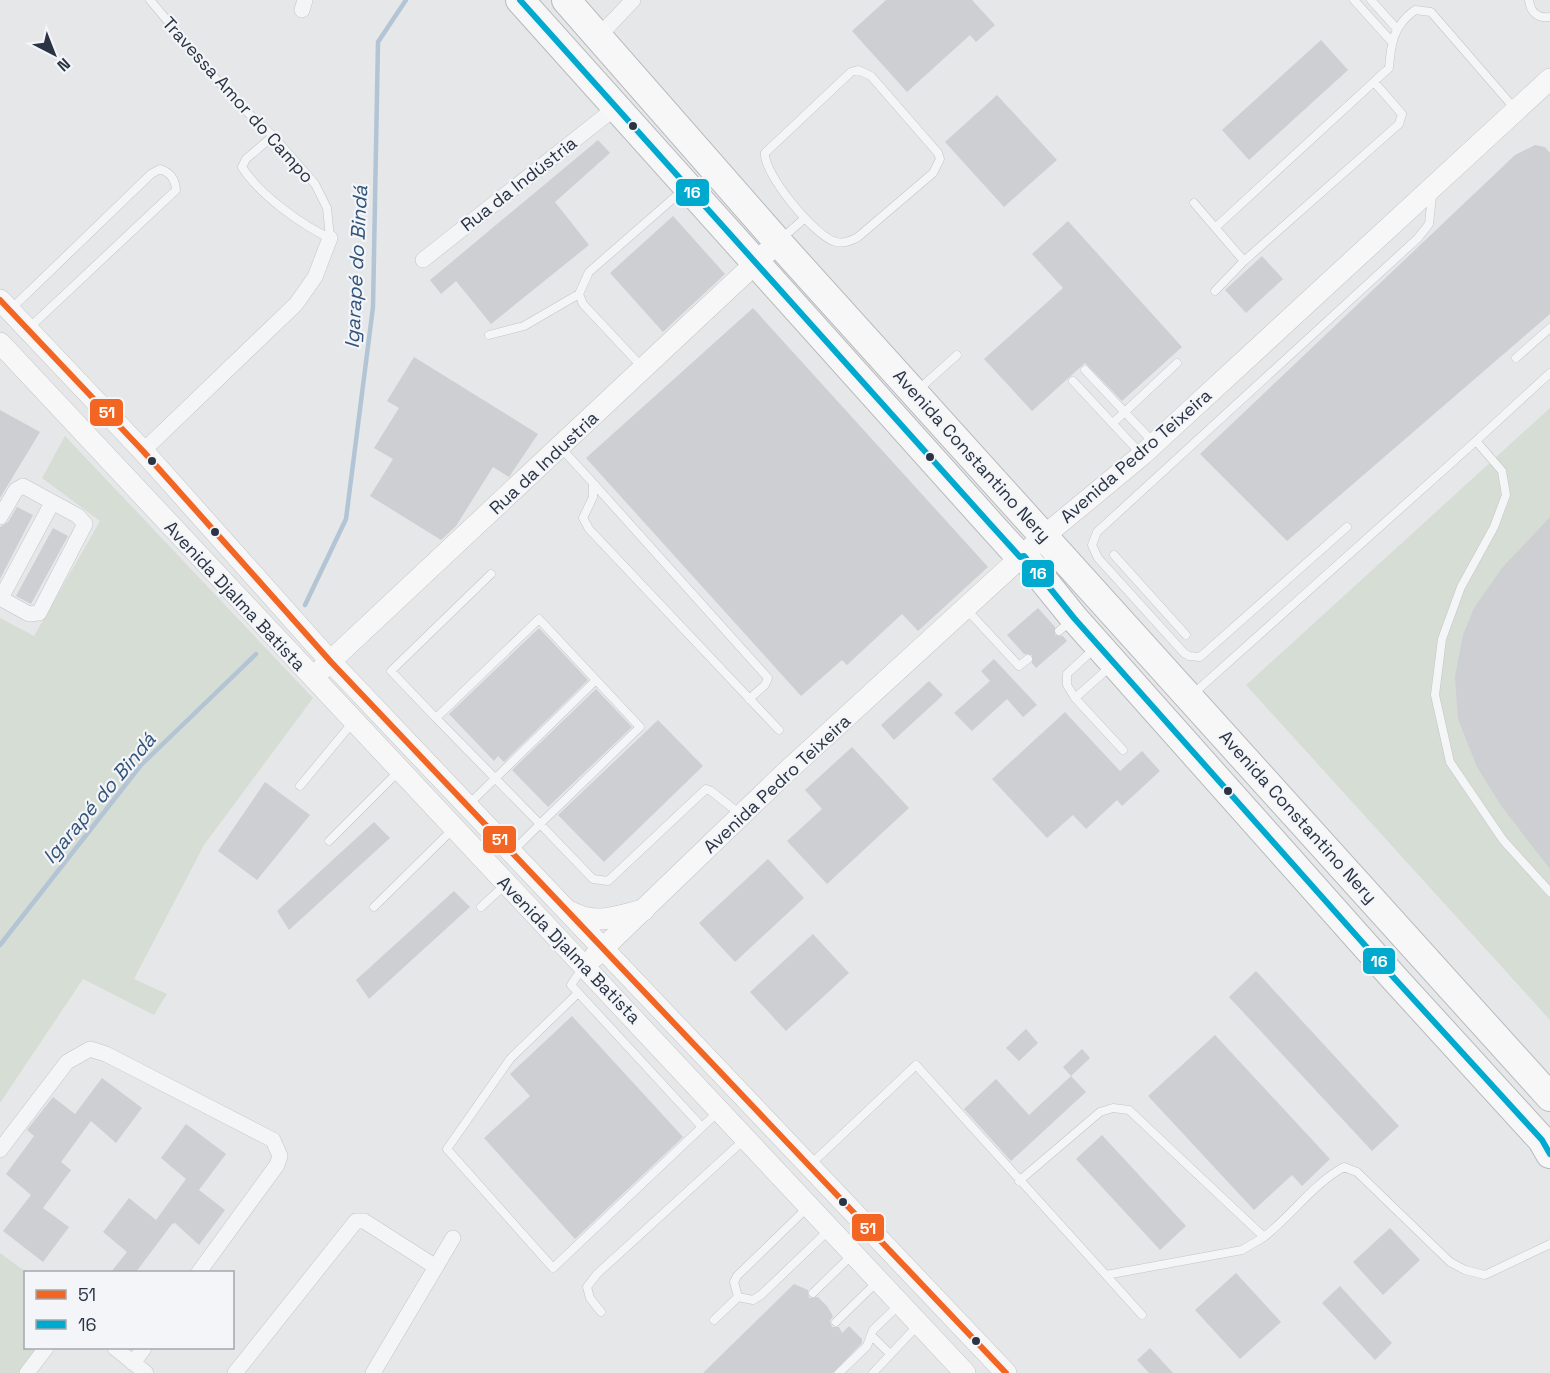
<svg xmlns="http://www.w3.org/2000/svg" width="1550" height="1373" font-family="'Space Grotesk',sans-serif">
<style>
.green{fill:#d6ddd5}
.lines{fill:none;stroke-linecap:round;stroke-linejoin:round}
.stream{stroke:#b3c4d5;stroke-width:4.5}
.building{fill:#cdcfd2}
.lane-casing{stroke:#c3c5c7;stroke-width:9}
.street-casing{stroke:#c3c5c7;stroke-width:16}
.secondary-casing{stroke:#c3c5c7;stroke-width:22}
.highway-casing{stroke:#b7babe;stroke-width:30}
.lane{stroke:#f4f5f6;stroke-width:8}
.street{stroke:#f4f5f6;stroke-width:15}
.secondary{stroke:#f7f7f8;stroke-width:21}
.highway{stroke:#f7f7f8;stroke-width:28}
.bus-1-casing{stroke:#f3f5f8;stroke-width:10}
.bus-2-casing{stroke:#f3f5f8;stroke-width:10}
.bus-1{stroke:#f26522;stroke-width:6}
.bus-2{stroke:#00a9ce;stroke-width:6}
.bus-dot{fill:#2a3444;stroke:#f3f5f8;stroke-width:2}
.labels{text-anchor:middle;stroke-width:4.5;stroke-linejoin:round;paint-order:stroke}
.street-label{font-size:18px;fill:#2a3444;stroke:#f3f5f8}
.water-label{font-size:20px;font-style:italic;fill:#33547a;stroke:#f3f5f8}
.line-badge{stroke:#f3f5f8;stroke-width:2}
.badge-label{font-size:16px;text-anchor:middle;font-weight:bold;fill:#fff}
</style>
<rect width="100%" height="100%" fill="#e5e7e9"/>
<path class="green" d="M1550,408V1020L1246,685Z
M65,436L313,698L204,845L134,979L167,994L154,1015L83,979L0,1103V618L34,636L100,521L42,478Z
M0,1253L26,1272V1348H38L20,1373H0Z"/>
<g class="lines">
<path class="stream" d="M305,605L346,519L373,307L378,42L406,0
M0,945L141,765L256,654"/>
</g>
<path class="building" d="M886,0H972L995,25L976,42L970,35L907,92L852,31Z
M1321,40L1348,70L1249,160L1222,130Z
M997,95L1057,160L1004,207L945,142Z
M598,140L610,153L555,202L589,245L491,324L456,281L441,294L430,280Z
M1535,145L1545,147L1550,153V314L1287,541L1200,454L1515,155Z
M673,216L725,274L663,332L610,273Z
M1068,221L1182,347L1122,401L1085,363L1032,411L984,359L1063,288L1032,254Z
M1262,256L1283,279L1246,313L1225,290Z
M753,308L988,567L918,631L902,614L847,665L842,660L801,696L586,458Z
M414,357L538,434L509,477L493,467L456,526L441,540L370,496L393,459L374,448L399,408L387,401Z
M0,410L40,432L0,498Z
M17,507L33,515L0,579V527L8,522Z
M1550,517V869L1502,807L1477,767L1458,719L1455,677L1463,635L1474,608L1502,568Z
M53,528L68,536L31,604L16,596Z
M1038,608L1055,627V635L1063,636L1067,641L1036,668L1032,663V655L1024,654L1007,635Z
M539,628L588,680L504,762L498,756L494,761L449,714Z
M994,659L1037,705L1023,717L1007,699L972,731L954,713L990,681L981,671Z
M929,681L943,695L894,740L881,725Z
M596,689L632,727L548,807L512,770Z
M1065,712L1120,771L1142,751L1160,771L1122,806L1117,800L1086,829L1073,815L1047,838L992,779Z
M658,720L703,766L604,862L558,815Z
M852,747L909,808L827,884L787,841L822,809L805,790Z
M265,782L310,815L257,880L218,851Z
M374,822L390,838L289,930L277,911Z
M768,859L804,898L735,962L699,923Z
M454,891L470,907L369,999L356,980Z
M813,934L849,973L786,1031L750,992Z
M1256,971L1399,1126L1372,1151L1229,997Z
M572,1016L683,1137L575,1239L484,1138L530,1096L510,1074Z
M1026,1029L1038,1043L1019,1061L1006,1048Z
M1215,1035L1330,1159L1302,1186L1292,1175L1254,1210L1148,1096Z
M1082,1049L1090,1058L1071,1076L1063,1067Z
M1071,1076L1086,1092L1011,1161L964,1109L996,1079L1029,1115Z
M102,1078L142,1108L116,1143L91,1121L61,1162L71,1170L43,1208L69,1227L43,1262L3,1231L31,1195L6,1174L34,1136L27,1130L53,1097L75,1114Z
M186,1124L226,1154L199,1190L225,1210L199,1245L175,1223L172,1224L136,1272H111L127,1252L103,1232L129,1198L156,1220L186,1179L161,1158Z
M1102,1135L1186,1226L1160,1250L1076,1159Z
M1390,1228L1420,1260L1383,1295L1353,1262Z
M1236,1273L1281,1322L1240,1359L1195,1310Z
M794,1284L808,1290L809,1298L818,1297L827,1306L833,1316L830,1321L832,1327H839L842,1333L849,1326L862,1339V1343L833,1373H703Z
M1340,1286L1392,1343L1375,1360L1322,1303Z
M1150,1348L1173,1373H1149L1137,1360Z"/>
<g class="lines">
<g class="lane-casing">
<path id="lane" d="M150,0L232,98L273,136L315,184L327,208L330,238C301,225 259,194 242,167L246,159L273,136
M1354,0L1391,41
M1371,0L1397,29
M1529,0C1530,12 1538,19 1550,17
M858,70L871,76L938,153L940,159L933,173L858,237C851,241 844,244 836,242C815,237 763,173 765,153L851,72Z
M1194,203L1244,261
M1216,227L1389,68C1391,43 1393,26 1415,10L1431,12L1515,109
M781,239L805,218
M1215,291L1244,261L1399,124L1402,114L1375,83
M10,310L151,174L160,169C171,173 175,179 176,190L29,328
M489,335L524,326L579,294
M1516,358L1550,328
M642,367L583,304L579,294L589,272L683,190
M1085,370L1153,442
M1073,381L1141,454
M918,390L957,355
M1113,423L1177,363
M1476,441L1550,373
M561,448L593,483V497L583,518L589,529L779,730
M593,483L768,678L765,685L749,699
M1347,527L1200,657L1189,656L1184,653L1098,558L1092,545L1097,532L1418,238L1429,224L1432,195
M1114,555L1186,635
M967,610L1019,666L1028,659
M539,619L640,727L540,824L436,718Z
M1059,631L1071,621
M1111,666L1075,698L1123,750
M1193,694L1476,441L1502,471L1506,495L1494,527L1461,587L1442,639L1435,695L1450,762L1503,840L1550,892
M1075,698L1067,685V674L1095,648
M436,718L391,671L491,574
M300,786L353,722
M469,804L596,680
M329,841L398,772
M513,851L540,824L593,879L608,881L706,789L711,791L740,814
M374,907L452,830
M481,907L505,885
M583,967L571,985L702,1127
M578,993L510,1059L447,1149L553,1268L719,1111
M811,1164L916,1065L1142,1315
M1019,1181L1100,1112L1113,1108L1129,1110L1264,1237C1292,1215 1314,1183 1344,1167L1357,1172L1450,1262L1465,1270L1485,1275L1550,1244
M1106,1275L1242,1250L1264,1237
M813,1293L852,1255
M738,1297L734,1282L737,1276L808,1207
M738,1297L753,1300L761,1295L829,1230
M601,1312L590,1298L587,1287L597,1274L745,1139
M714,1320L738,1297
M836,1322L878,1281
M871,1335L890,1354
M839,1373L867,1346L873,1330L899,1305
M873,1373L919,1324"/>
</g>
<g class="street-casing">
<path id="street" d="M302,10L305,0
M598,37L633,0
M423,260L615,108
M143,451L296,304L315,277L330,238
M0,517L16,490L23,486L78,516L85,524L39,613L29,614L0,598
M1,598L52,503
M0,1150L67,1062L90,1049L106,1054L273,1140L280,1156L277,1165L199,1272
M115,1348L146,1373
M133,1363L144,1348
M27,1373L46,1348
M235,1373L356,1221H364L436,1267
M373,1373L453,1238"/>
</g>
<g class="secondary-casing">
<path id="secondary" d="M0,300L143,451L331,662L1006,1373
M0,343L965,1373
M321,670L778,242
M571,912C598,926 616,916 644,910
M594,957L784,774L1044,536L1142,455L1550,79"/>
</g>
<g class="highway-casing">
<path id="highway" d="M520,0L991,525L1020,557L1024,556L1074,618L1395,979L1542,1140L1550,1154
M566,0L778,242L1550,1097"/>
</g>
<use href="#lane" class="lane"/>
<use href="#street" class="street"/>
<use href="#secondary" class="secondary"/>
<use href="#highway" class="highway"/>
<g class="bus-1-casing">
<path id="bus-1" d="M0,300L143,451L331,662L1006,1373"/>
</g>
<g class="bus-2-casing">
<path id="bus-2" d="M520,0L991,525L1020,557L1024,556L1074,618L1395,979L1542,1140L1550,1154"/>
</g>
<use href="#bus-1" class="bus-1"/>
<use href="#bus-2" class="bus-2"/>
</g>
<g class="bus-dot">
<circle cx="633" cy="126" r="5"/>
<circle cx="930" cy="457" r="5"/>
<circle cx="152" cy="461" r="5"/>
<circle cx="215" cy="532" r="5"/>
<circle cx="1228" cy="791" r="5"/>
<circle cx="843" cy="1202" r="5"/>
<circle cx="976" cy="1341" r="5"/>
</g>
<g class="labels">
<g class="street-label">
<text transform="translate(238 100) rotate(48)" y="6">Travessa Amor do Campo</text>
<text transform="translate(519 184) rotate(-38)" y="6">Rua da Indústria</text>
<text transform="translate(972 456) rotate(48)" y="6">Avenida Constantino Nery</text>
<text transform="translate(1136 456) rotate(-41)" y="6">Avenida Pedro Teixeira</text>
<text transform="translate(544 463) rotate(-43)" y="6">Rua da Industria</text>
<text transform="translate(235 596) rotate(47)" y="6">Avenida Djalma Batista</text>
<text transform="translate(777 784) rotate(-43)" y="6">Avenida Pedro Teixeira</text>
<text transform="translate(1298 817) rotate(48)" y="6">Avenida Constantino Nery</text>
<text transform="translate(569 950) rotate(46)" y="6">Avenida Djalma Batista</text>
</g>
<g class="water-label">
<text transform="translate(356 267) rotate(-87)" y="7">Igarapé do Bindá</text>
<text transform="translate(99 798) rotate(-50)" y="7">Igarapé do Bindá</text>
</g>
</g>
<g class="line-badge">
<rect x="675" y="178" width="35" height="29" rx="6" fill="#00a9ce"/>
<rect x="89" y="398" width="35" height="29" rx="6" fill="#f26522"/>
<rect x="1021" y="559" width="34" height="29" rx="6" fill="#00a9ce"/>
<rect x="482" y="825" width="35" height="29" rx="6" fill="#f26522"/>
<rect x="1362" y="947" width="34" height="28" rx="6" fill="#00a9ce"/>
<rect x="851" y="1213" width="34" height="29" rx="6" fill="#f26522"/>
</g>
<g class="badge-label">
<text x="692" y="198">16</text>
<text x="107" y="418">51</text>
<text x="1038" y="579">16</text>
<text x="500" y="845">51</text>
<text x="1379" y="967">16</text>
<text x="868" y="1234">51</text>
</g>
<rect x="24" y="1271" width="210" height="78" fill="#f3f5f8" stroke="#a3a8b0" stroke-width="1.5"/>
<rect x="36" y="1290" width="30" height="9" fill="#f26522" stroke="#a3a8b0" stroke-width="1.5"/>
<text x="78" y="1301" font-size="18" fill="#2a3444">51</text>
<rect x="36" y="1320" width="30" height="9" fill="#00a9ce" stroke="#a3a8b0" stroke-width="1.5"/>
<text x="78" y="1331" font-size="18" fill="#2a3444">16</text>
<g transform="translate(54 54) rotate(138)" stroke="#f3f5f8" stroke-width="4.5" paint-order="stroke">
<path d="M0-4.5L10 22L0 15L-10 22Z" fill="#2a3444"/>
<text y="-9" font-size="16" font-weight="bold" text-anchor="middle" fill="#2a3444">N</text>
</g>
</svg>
